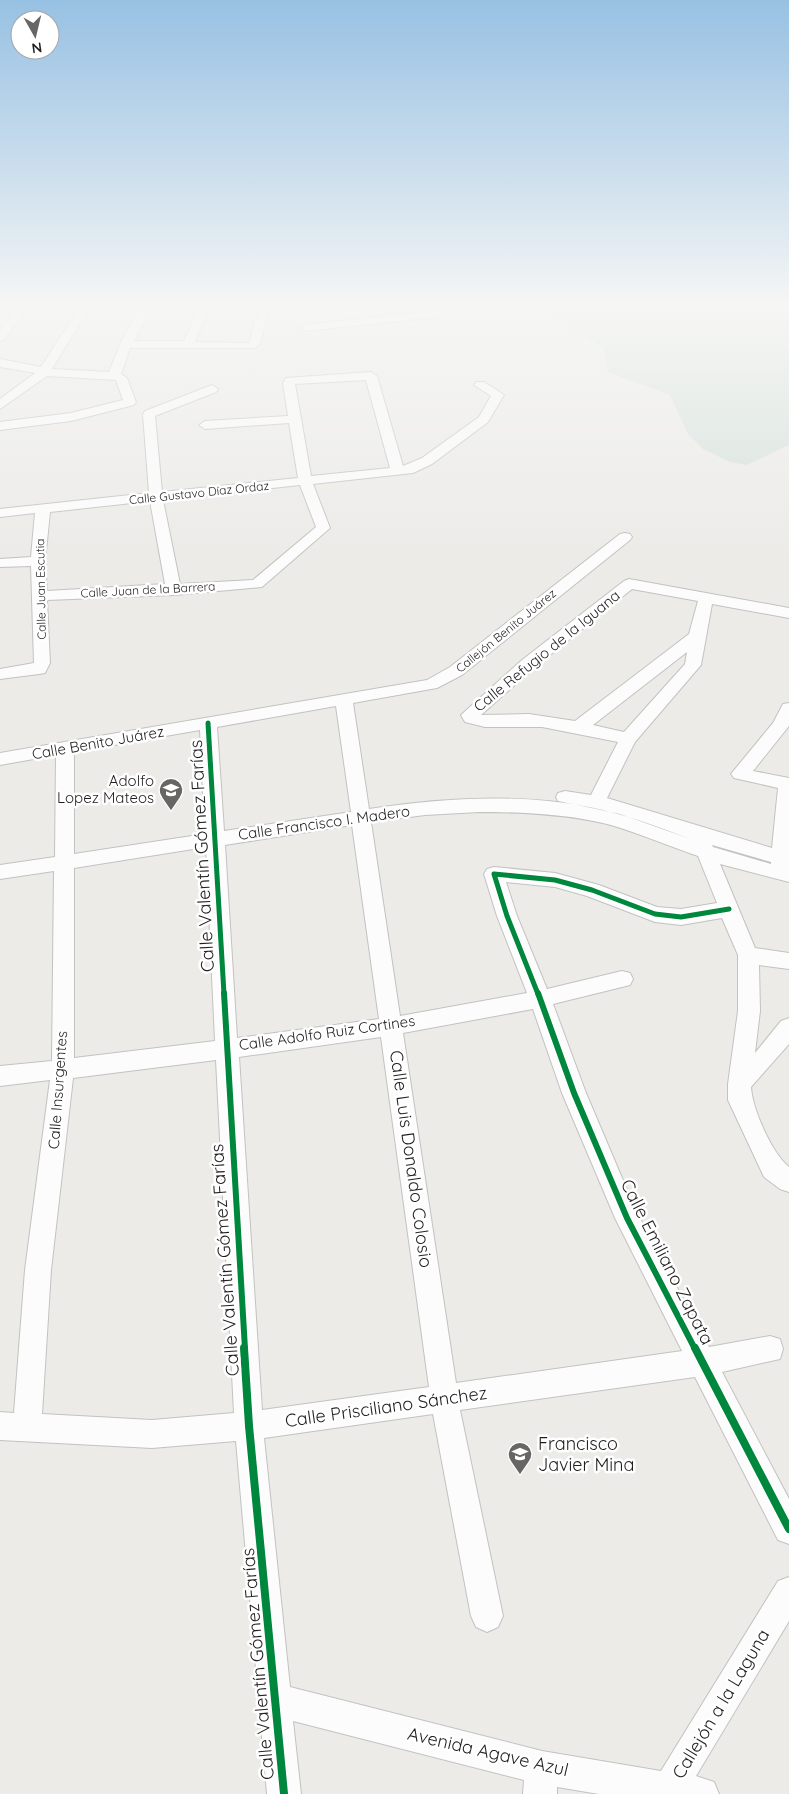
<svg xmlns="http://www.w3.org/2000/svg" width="789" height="1794" font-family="Quicksand,sans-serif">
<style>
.wetland{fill:#d6e2dc}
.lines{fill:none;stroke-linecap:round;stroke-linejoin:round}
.street-casing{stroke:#c2c2c0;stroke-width:2}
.street{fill:#fcfcfc;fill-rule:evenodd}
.cycleway-far2-casing{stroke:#fff;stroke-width:8}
.cycleway-far1-casing{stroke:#fff;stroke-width:9}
.cycleway-casing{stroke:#fff;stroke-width:11}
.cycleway-far2{stroke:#00873e;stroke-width:5}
.cycleway-far1{stroke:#00873e;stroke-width:6}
.cycleway{stroke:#00873e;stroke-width:8}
.labels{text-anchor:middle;stroke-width:5;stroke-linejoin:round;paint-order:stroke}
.far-street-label{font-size:12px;fill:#1f1f1f;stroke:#fff}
.street-label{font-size:15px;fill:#1f1f1f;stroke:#fff}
.poi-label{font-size:15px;fill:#1f1f1f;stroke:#fff;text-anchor:end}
.near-street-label{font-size:18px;fill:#1f1f1f;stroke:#fff}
.near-poi-label{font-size:18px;fill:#1f1f1f;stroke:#fff;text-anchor:start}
</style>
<rect width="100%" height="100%" fill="#ecebe8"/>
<path class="wetland" d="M541,305H690L696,308L789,305V339L786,346H789V445L747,465L730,462L703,449L688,434L670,395L608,372L604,347L558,322Z"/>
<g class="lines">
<g class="street-casing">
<path id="street" d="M18,305H29L4,340L0,341V330Z
M81,305H91L52,369L109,372L120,344L142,305H152L134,341H184L200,305H210L195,342L249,343L260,305H270L260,344L255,348H130L121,374L127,378L136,402L134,405L71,421L0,430V422L71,413L123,400L116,380L47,376L0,409V399L35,373L0,367V359L41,367Z
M436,305H446L447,311L437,317L306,331L300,328L306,325L434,311L436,310Z
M371,372L377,376L403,466L422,458L479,417L491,396L474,385L476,382H484L504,395L488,422L432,464L413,473L313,484L330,528L262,587L174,595L47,600L50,663L45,673L39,674L0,679V669L34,663L31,566L0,567V559L31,557L35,513L0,517V509L149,493L143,414L145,411L212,385L218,389L216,392L155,416L162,492L298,478L289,423L205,429L199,425L205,421L288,416L283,383L286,378ZM366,380L390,468L311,476L295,384ZM300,485L316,527L253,580L180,584L163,500ZM150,501L165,584L47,591L45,561L50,512Z
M625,533L630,534L632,537L630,540L462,675L437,688L353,703L369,809C441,798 517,793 589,807C624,814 657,826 690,839L620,814L558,801L556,797L558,793L565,791L591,795L618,742L542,727H485L465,722L461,715L522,660L624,581L629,579L789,608V618L712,604L701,665L635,742L607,798L772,848L778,788L734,778L731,774L773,723L783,704L789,703V726L753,771L789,778V882L720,864L755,948L789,953V969L759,965L760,1011L755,1053L781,1021L789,1018V1044L751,1087C752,1108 772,1154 789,1167V1192L780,1189L764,1177L728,1100V1084L738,1011V955L722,918L681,925L655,922L587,896L555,887L506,882L517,916L547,989L622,971L630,973L633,979L630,985L622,987L553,1004L586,1093L636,1211L709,1347L770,1336L780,1339L783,1349L780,1359L722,1372L789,1499V1544L778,1540L695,1377L460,1410L503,1616L498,1627L487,1632L476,1627L471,1616L433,1414L264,1438L290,1687L542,1751L661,1771L778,1581L789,1577V1621L696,1776L714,1782L719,1794H599L557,1787V1794H523L524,1780L293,1721L301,1794H267L236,1441L152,1448L0,1440V1412L14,1413L25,1270L50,1080L0,1086V1066L52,1061L54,871L0,879V865L55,857L56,755L0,765V753L427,680L450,667L620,534ZM632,589L698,601L689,634L575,721L529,714L481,715L534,668ZM687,652L685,664L624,732L593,725ZM336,706L351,812L224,831L217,727ZM200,730L205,834L74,854V752ZM479,812C523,812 568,814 611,825C641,834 669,846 698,856L717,903L681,909L657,907L599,885L555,873L494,867L487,869L484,874L497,916L527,993L400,1016L371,822L425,815ZM352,825L379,1019L237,1038L225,845ZM712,845L771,862V864L713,847ZM206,847L215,1041L74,1058V868ZM533,1009L562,1093L615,1218L682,1351L456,1383L403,1033ZM381,1037L429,1387L262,1410L239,1057ZM216,1060L234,1413L152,1420L42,1414L51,1270L73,1078Z"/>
</g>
<use href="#street" class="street"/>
<g class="cycleway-far2-casing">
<path id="cycleway-far2" d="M208,723L224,994
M538,994L507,916L494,874L555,880L592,890L655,914L681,917L729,909"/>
</g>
<g class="cycleway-far1-casing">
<path id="cycleway-far1" d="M224,993L245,1349
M538,993L574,1093L627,1218L695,1349"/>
</g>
<g class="cycleway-casing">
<path id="cycleway" d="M244,1348L249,1426L284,1794
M695,1348L789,1529"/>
</g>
<use href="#cycleway-far2" class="cycleway-far2"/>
<use href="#cycleway-far1" class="cycleway-far1"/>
<use href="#cycleway" class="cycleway"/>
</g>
<linearGradient id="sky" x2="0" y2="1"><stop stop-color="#97c1e3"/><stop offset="0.55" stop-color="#f6f6f5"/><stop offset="1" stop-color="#f6f6f5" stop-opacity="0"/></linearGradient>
<rect width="789" height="556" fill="url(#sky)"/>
<defs>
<g id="school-pin" transform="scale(1.25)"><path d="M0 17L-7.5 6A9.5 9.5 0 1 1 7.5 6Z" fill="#676665" stroke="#fff"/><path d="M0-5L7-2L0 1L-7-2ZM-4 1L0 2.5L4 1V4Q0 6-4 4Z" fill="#fff"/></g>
</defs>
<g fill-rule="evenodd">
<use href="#school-pin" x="171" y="790"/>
<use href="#school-pin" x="520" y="1454"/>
</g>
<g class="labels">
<g class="far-street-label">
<text transform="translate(199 493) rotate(-6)" y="4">Calle Gustavo Díaz Ordaz</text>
<text transform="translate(41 589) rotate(-91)" y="4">Calle Juan Escutia</text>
<text transform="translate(148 590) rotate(-3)" y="4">Calle Juan de la Barrera</text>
<text transform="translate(506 631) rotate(-39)" y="4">Callejón Benito Juárez</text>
</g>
<g class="street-label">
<text transform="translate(547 651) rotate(-39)" y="5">Calle Refugio de la Iguana</text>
<text transform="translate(98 743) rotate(-10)" y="5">Calle Benito Juárez</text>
<text transform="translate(324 823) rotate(-8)" y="5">Calle Francisco I. Madero</text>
<text transform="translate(327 1033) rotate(-8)" y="5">Calle Adolfo Ruiz Cortines</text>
<text transform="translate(58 1090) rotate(-86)" y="5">Calle Insurgentes</text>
</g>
<g class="poi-label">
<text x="154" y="786">Adolfo<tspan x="154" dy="17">Lopez Mateos</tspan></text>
</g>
<g class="near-street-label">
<text transform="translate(202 856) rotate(-93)" y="6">Calle Valentín Gómez Farías</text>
<text transform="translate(411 1159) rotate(82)" y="6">Calle Luis Donaldo Colosio</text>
<text transform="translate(225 1260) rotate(-94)" y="6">Calle Valentín Gómez Farías</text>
<text transform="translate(667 1262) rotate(63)" y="6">Calle Emiliano Zapata</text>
<text transform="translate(386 1407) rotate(-8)" y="6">Calle Prisciliano Sánchez</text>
<text transform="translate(258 1664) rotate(-95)" y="6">Calle Valentín Gómez Farías</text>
<text transform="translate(721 1704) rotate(-59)" y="6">Callejón a la Laguna</text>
<text transform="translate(488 1752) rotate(13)" y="6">Avenida Agave Azul</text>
</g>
<g class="near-poi-label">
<text x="538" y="1450">Francisco<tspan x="538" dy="21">Javier Mina</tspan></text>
</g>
</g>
<g transform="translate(35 35) rotate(172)"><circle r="24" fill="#ffffff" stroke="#a5a5a5"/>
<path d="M0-4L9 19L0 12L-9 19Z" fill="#676665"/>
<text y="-8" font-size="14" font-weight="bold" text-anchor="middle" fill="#1f1f1f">N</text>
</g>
</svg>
